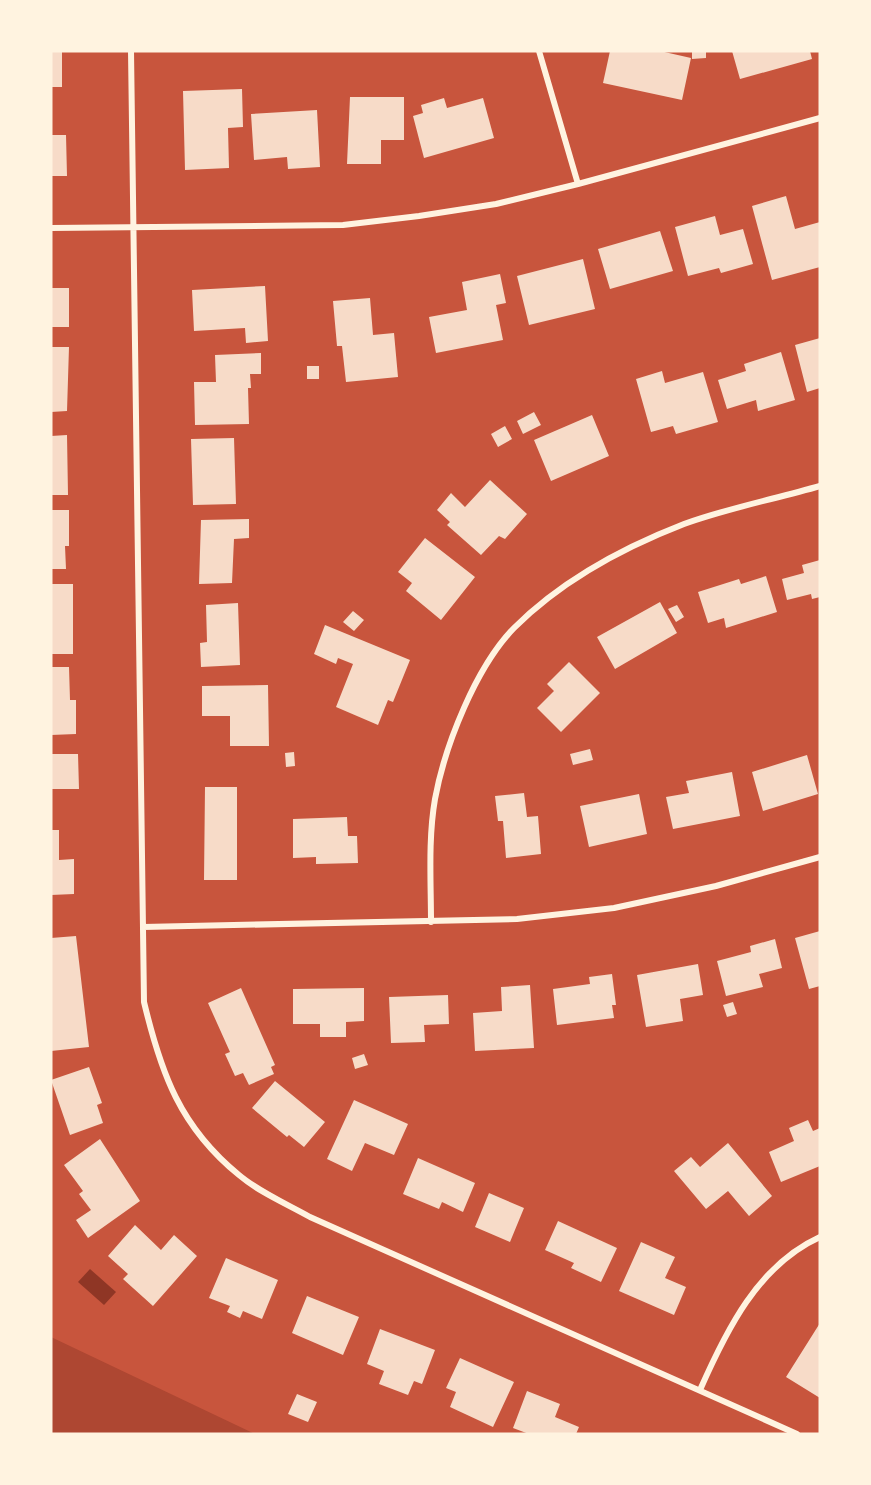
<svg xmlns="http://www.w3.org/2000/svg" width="871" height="1485" font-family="Quicksand,sans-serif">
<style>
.green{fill:#ae4732}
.water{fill:#8f3625}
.building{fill:#f7dbc8}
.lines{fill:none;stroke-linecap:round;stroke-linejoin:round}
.minor{stroke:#fff3e0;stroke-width:6}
</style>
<rect width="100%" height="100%" fill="#c8553d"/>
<path class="green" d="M51,1337L255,1434H51Z"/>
<path class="water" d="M90,1269L116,1292L104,1305L78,1282Z"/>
<path class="building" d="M51,51H62V87H51Z
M610,51H660L691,58L682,100L603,83Z
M692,51H706V58L692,59Z
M732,51H810L812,59L740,79Z
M242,89L243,127L228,128L229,168L185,170L183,91Z
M350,97H404V140H381V164H347Z
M444,98L447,108L483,98L494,138L424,158L413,116L423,113L421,105Z
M317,110L320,167L288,169L287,157L254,160L251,114Z
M51,135H66L67,176H51Z
M786,196L795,229L820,222V267L772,280L752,206Z
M715,216L720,235L743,229L753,264L721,273L719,268L688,276L675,227Z
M660,231L673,271L610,289L598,249Z
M583,259L595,309L529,325L517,276Z
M500,274L506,303L496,305L503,340L436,353L429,317L467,310L462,282Z
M265,286L268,341L246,343L245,328L194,331L192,290Z
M51,288H69V327H51Z
M370,298L373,335L394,333L398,377L346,382L342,346H337L333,301Z
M820,338V388L807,392L795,345Z
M51,347H69L67,411L51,412Z
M781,352L795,400L758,411L756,400L727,409L718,380L746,371L744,364Z
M261,353V374H250L251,388H248L249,424L195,425L194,382H216L215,355Z
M307,366H319V379H307Z
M662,371L665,383L703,372L718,422L676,434L673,426L651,432L636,379Z
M534,412L541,425L523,434L517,421Z
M592,415L609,456L551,481L534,440Z
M505,426L512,439L498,447L491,434Z
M67,435L68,495H51V436Z
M234,438L236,504L193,505L191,439Z
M490,480L527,514L505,539L499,536L481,555L447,525L450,522L437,510L451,493L465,507Z
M51,510H69V546H65L66,569H51Z
M249,519V538L234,539L232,583L199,584L201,520Z
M425,538L475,577L441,620L406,591L412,583L398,572Z
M820,560V597L812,599L811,594L787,600L782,579L804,573L802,565Z
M766,576L777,612L726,628L724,618L708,623L698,592L739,579L741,584Z
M51,584H73V654H51Z
M660,602L677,633L615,669L597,637Z
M238,603L240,665L201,667L200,643L207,642L206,605Z
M677,605L684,617L676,622L668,609Z
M353,611L364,620L354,631L343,622Z
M325,625L410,660L393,702L388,700L378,725L336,707L353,664L338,658L336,664L314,654Z
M569,662L600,693L561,732L537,708L554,691L547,684Z
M51,667H69L70,700H76V734L51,735Z
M268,685L269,746H230V716H202V686Z
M590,749L593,760L573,765L570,754Z
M294,752L295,766L286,767L285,753Z
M51,754H78L79,789H51Z
M807,755L818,794L763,811L752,772Z
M732,772L740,816L673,829L666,797L689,793L686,781Z
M205,787H237V880H204Z
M524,793L527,817L538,816L541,854L506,858L503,821H498L495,796Z
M639,794L647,834L589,847L580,806Z
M347,817L348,836H357L358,863L316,864V857L293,858V819Z
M51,830H59V860L74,859V894L51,895Z
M820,931V986L809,989L795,938Z
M76,936L89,1047L51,1051V938Z
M775,939L782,968L759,974L763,987L726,996L717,961L751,952L750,946Z
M698,964L703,995L680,999L683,1021L646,1027L637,975Z
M612,974L616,1005H612L614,1018L557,1025L553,989L590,984L589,977Z
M530,985L534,1048L475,1051L473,1013L502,1011L501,987Z
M241,988L275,1065L271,1067L274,1074L249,1085L243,1073L235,1076L225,1054L230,1052L208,1003Z
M364,988V1021L346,1022V1037H320V1024H293V989Z
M448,995L449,1024L424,1025L425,1042L391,1043L389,997Z
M733,1002L737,1014L727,1017L723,1005Z
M364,1054L368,1065L355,1069L352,1058Z
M89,1067L102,1103L97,1105L103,1123L70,1135L51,1080Z
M275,1081L325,1122L304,1147L289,1135L287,1137L252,1108Z
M354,1100L408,1124L394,1155L365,1143L352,1171L327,1159Z
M808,1120L813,1131L820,1128V1166L781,1182L769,1152L794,1141L789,1128Z
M100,1139L140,1201L88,1238L76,1220L91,1210L79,1194L83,1191L64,1165Z
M728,1143L772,1196L749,1216L728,1191L706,1209L674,1171L691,1157L700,1167Z
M418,1158L475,1183L463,1212L442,1202L439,1209L403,1194Z
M489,1193L524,1208L510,1242L475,1227Z
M558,1221L617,1248L601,1282L571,1268L574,1263L545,1250Z
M135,1225L161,1250L174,1235L197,1256L153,1306L123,1279L128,1274L108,1256Z
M641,1242L675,1257L665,1278L686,1287L674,1315L619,1291Z
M226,1258L278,1280L262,1319L243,1311L240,1318L227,1312L230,1306L209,1298Z
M307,1296L359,1317L343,1355L292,1333Z
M820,1323V1398L786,1377Z
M380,1329L435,1350L422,1384L414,1381L408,1395L379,1384L384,1371L367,1364Z
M460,1358L514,1382L493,1427L450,1407L456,1392L446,1388Z
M527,1391L560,1404L555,1417L579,1427L576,1434H529L513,1428Z
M297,1394L317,1402L308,1422L288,1414Z"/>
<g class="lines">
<path class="minor" d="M131,51L144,1002C161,1073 180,1127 239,1175C259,1192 287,1204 310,1217L797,1434
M539,51L578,184
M51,228L343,225L419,216L496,204L578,184L820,118
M431,922C431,882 428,839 435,799C445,745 476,667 514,628C562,580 622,548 684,524C728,508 775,499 820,486
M143,927L517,919L614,908L716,886L820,857
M700,1390C726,1331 758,1265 820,1237"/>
</g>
<rect width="871" height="1485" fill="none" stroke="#fff3e0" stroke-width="105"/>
</svg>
